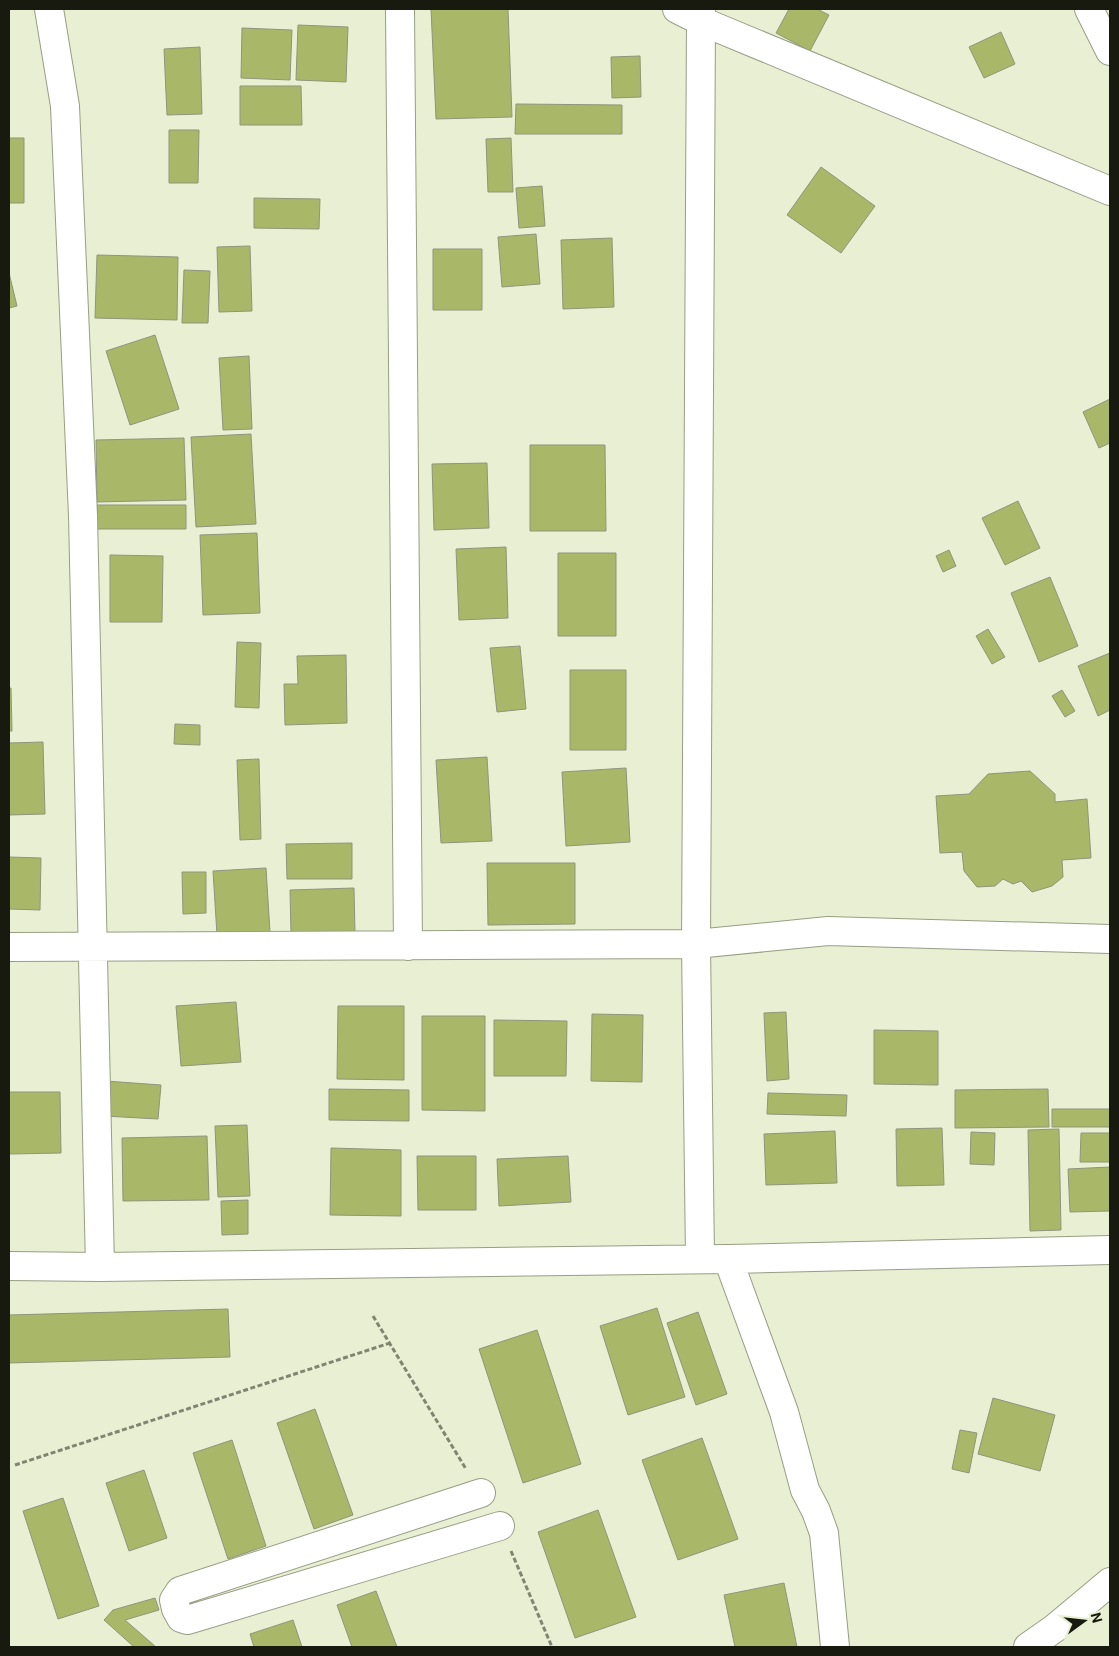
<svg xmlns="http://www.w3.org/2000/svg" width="1119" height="1656" font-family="Roboto,sans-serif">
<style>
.building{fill:#a8b868;stroke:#8f957b}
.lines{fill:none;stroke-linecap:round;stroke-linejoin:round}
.street-casing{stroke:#989e84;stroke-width:30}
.secondary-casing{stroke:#989e84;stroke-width:30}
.path{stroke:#808572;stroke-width:3;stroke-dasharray:5 2.5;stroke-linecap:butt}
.street{stroke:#fff;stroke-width:28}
.secondary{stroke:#fff;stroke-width:28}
</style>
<rect width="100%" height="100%" fill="#e8efd3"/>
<path class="building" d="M431,9H508L512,117L436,119Z
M789,9H817L829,15L810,51L776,33Z
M298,25L348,27L346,82L296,80Z
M242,28L292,30L290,80L241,78Z
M1001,32L1015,64L984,78L969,47Z
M200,47L202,114L167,115L164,49Z
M640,56L641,97L612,98L611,57Z
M240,86H301L302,125H240Z
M516,104L622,105V134H515Z
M169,130H199L198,183H169Z
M9,138H24V203H9Z
M511,138L513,192H488L486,139Z
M821,167L875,206L841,253L787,215Z
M542,186L545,226L519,228L516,188Z
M254,198L320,199L319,229L254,228Z
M536,234L540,284L502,287L498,237Z
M612,238L614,307L563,309L561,240Z
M250,246L252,311L219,312L217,247Z
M433,249H482V310H433Z
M97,255L178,257L177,320L95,318Z
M184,270L210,271L208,323H182Z
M9,273L17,306L9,308Z
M155,335L179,409L130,425L106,351Z
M249,356L252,429L223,430L219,358Z
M1110,399V443L1099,448L1083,412Z
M251,434L256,524L196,527L191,437Z
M184,438L186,500L97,502L96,440Z
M530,445H605L606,531H530Z
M487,463L489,528L434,530L432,464Z
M1018,501L1040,548L1005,565L982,518Z
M97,505H186V529H97Z
M257,533L260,613L203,615L200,535Z
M506,547L508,618L459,620L456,549Z
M949,550L956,566L943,572L936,556Z
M558,553H616V636H558Z
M110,555L163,556L162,622H110Z
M1050,577L1078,646L1039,662L1011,593Z
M988,629L1005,657L992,664L976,636Z
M237,642L261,643L259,708L235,707Z
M520,646L526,709L497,712L490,648Z
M1110,653V710L1098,716L1078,666Z
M346,655L347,723L285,725L284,684H298L297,656Z
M570,670H626V750H570Z
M9,688H11L12,731H9Z
M1062,690L1075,711L1065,717L1052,696Z
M175,724L200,725V745L174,744Z
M43,742L45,814L9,815V743Z
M487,757L492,841L441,843L436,760Z
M259,759L261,839L240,840L237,760Z
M626,768L630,842L566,846L562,772Z
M1030,771L1055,794V802L1087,799L1091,858L1062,860L1063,877L1052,886L1032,892L1021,881L1013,884L1003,879L995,886L977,887L964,871L962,852L940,853L936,796L969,794L988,774Z
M352,843V879H287L286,844Z
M9,857L41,858L40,910L9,909Z
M487,863H575V924L488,925Z
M266,868L270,932L217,935L213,871Z
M182,872H206V913L183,914Z
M354,888L355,933L291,934L290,890Z
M236,1002L241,1062L181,1066L176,1006Z
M338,1006H404V1080L337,1079Z
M786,1012L789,1079L767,1081L764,1013Z
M592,1014L643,1015L642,1082L591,1081Z
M422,1016H485V1111L422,1110Z
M494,1020L567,1021L566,1076H494Z
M874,1030L938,1031V1085L874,1084Z
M106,1081L161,1085L158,1119L104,1116Z
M329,1089L409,1090V1121L329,1120Z
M1048,1089L1049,1127L955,1128V1090Z
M9,1092H60L61,1153L9,1154Z
M768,1093L847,1095L846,1116L767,1114Z
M1052,1109H1110V1127H1052Z
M247,1125L250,1196L218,1197L215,1126Z
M942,1128L944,1185L897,1186L896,1129Z
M1059,1129L1061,1230L1030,1231L1028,1130Z
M835,1131L837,1183L766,1185L764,1134Z
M971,1132L995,1133L994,1165L970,1164Z
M1081,1133H1110V1162H1080Z
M207,1136L209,1200L123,1201L122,1138Z
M331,1148L401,1150V1216L330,1215Z
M417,1156H476V1210H418Z
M568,1156L571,1202L499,1206L497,1159Z
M1110,1167V1211L1070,1212L1068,1169Z
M248,1200V1234L222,1235L221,1201Z
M657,1308L685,1397L628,1415L600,1326Z
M228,1309L230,1357L9,1363V1315Z
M698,1312L727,1394L696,1405L667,1323Z
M537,1330L581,1464L523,1483L479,1349Z
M993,1398L1055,1415L1040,1471L978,1454Z
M315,1409L353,1515L314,1529L277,1423Z
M960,1430L977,1433L969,1473L952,1469Z
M702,1438L738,1539L678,1560L642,1460Z
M232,1440L266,1546L228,1559L193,1453Z
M144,1470L167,1538L129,1551L106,1483Z
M63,1498L99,1606L58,1619L23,1511Z
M598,1510L636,1617L575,1638L538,1532Z
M784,1583L797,1647H735L724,1595Z
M376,1591L397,1647H352L337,1605Z
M155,1598L159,1610L125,1620L156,1647H134L104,1620L113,1610Z
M293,1620L302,1647H254L250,1634Z"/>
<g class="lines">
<g class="street-casing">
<path id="street" d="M49,9L65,106L83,516L100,1267
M400,9L408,946
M677,9L701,21L696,944L700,1258
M701,9V21L1110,191
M9,947L696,944L828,931L1110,939
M728,1259L784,1412L805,1490L816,1511L824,1533L835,1647
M9,1266L100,1267L728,1259L1110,1250
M481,1493L180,1591L174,1600L176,1609L181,1618L187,1620L194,1618L500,1526
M1028,1647L1055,1628L1110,1582"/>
</g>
<g class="secondary-casing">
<path id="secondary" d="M1089,9L1110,51"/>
</g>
<path class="path" d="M373,1316L466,1469
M15,1465L390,1343
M511,1551L552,1647"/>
<use href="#street" class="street"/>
<use href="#secondary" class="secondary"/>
</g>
<rect width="1119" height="1656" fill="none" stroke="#181a10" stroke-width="20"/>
<g transform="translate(1084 1621) rotate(75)" stroke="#e8efd3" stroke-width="4" paint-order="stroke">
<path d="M0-4L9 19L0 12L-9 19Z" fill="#181a10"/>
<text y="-8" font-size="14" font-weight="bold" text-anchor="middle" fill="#181a10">N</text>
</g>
</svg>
